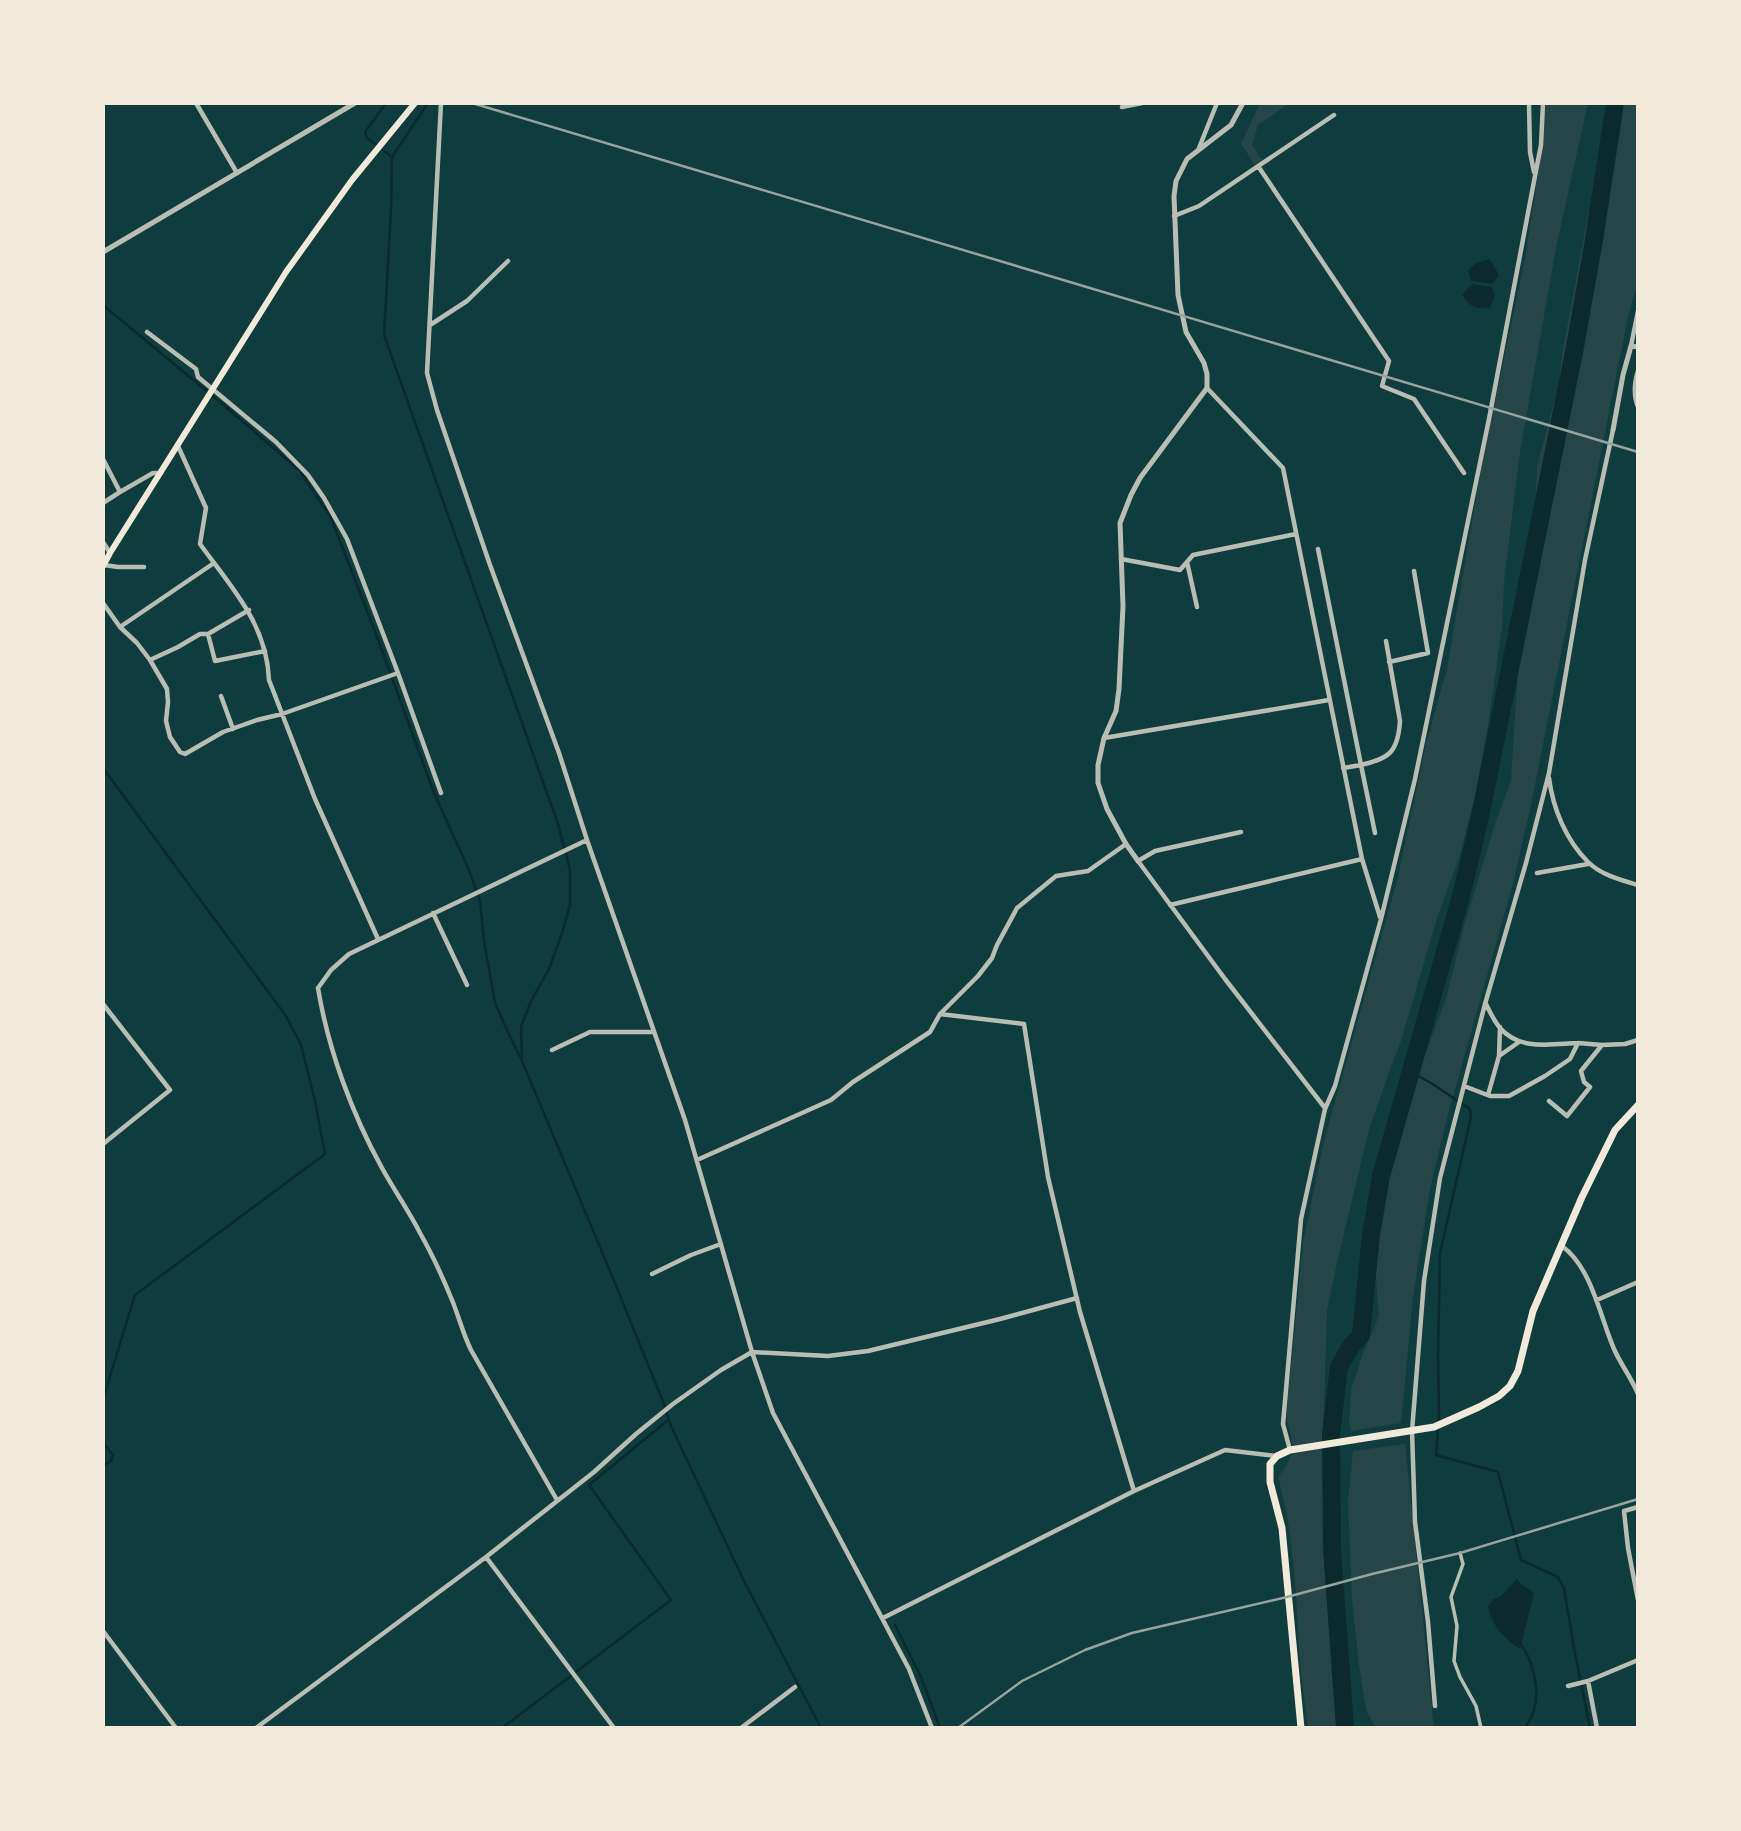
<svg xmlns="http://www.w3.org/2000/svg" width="1741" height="1831" font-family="Karla,sans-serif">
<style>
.green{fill:#244646}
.water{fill:#0a2a2b}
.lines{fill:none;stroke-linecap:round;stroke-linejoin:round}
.stream{stroke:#0a2a2b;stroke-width:2.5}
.river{stroke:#0a2a2b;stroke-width:18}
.pedestrian{stroke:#b8beb3;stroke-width:3.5}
.minor{stroke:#b8beb3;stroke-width:4.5}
.tertiary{stroke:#b8beb3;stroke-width:5}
.secondary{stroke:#f1e9da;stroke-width:6}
.primary{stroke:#f1e9da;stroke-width:7}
.rail{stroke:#97a49c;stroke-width:2.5}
</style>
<rect width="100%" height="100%" fill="#0f3d3e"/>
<path class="green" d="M1260,103H1290L1258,125L1252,145L1262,160L1255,165L1241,144Z
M1546,103H1588L1556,248L1519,458L1504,583L1502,627L1489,719L1476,792L1460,855L1437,918L1401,1041L1389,1072L1369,1130L1337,1262L1327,1311L1323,1437L1341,1728H1308C1306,1706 1302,1685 1300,1664C1296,1601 1295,1538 1278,1477C1297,1453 1294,1445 1286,1417L1303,1243L1324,1141L1397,881L1427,740L1447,669L1482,463L1524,264L1537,181Z
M1620,103H1638V283L1629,312L1531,805L1511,891L1448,1114L1430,1189L1413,1297L1401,1423L1351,1431L1349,1423L1351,1390L1363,1353L1379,1316L1376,1278L1367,1222L1398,1135L1410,1094L1446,999L1464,926L1495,824L1511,781L1518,670L1532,585L1537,466L1558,388L1563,350L1588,215L1619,127Z
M1405,1444L1434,1728H1376L1366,1710L1359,1665L1352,1600L1348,1501L1353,1451Z"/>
<path class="water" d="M1490,259L1499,275L1492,284L1471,281L1468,270L1476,263Z
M1472,284L1492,287L1495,296L1490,308C1476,309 1470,307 1462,295Z
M1517,1579L1521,1584L1534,1593L1520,1649C1504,1639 1491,1625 1488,1606L1493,1599L1501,1596Z"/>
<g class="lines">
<path class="stream" d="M386,103L365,132L367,138L392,157
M428,103L392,157L391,210L384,335L558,824L570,870V905L562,933L549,969L531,1001L521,1027L522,1059
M103,305L227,408L299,470L331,518L376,634L434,793L469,870L480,901L484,941L495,1003L506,1028L522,1061L610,1271L662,1399L671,1426L744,1581L821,1728
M103,768L286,1016L301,1045L315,1101L325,1154L135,1295L103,1399
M1409,1071L1431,1083L1470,1109L1471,1117L1440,1253L1438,1356L1439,1414L1436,1455L1498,1472L1521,1560L1558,1577L1564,1588L1574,1648L1590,1728
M103,1443L113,1455L111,1461L103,1466
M895,1625L921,1677L940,1728
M1520,1643C1533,1660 1541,1692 1533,1713C1531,1718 1528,1723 1525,1728
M502,1728L671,1600L589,1485L668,1420"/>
<path class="river" d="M1345,1728L1332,1549L1331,1434L1339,1367L1351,1346L1361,1335L1371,1235L1381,1176L1461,896L1480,817L1575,347L1594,240L1615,103"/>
<path class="pedestrian" d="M1460,1553L1463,1564L1451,1597L1457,1626L1454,1661L1460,1677L1476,1706L1481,1728"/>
<path class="minor" d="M196,103L237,173
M441,103L427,373L437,410L490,565L559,753L587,840L685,1120L752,1352L773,1413L909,1669L932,1728
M1529,103L1530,152L1534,172
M1122,107L1142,103
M1199,148L1217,103
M1258,166L1389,361L1382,386L1414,399L1464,473
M1174,216L1199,206L1334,115
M430,325L467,301L508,261
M147,332L196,369L198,377L276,442L308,475L324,498L347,539L398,673L282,714L257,720L223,732L185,754L180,752L170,737L166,721L168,702L167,689L150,660
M1631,346L1638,311
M1638,371C1634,384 1633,395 1638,407
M1207,388L1283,468L1362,859L1380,917
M178,446L206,508L200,544C231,587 267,624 269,680L315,799L378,939
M103,459L120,492L153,473H161
M103,503L120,492
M103,542L110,553
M1318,549L1361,765L1343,768
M1121,559L1180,570L1193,555L1296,534
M1187,562L1197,607
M104,565L118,567H144
M103,603L120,627L214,563
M120,627L137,643L150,660L178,647L200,634H208L249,610
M208,634L215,661L265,651
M1389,662L1428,653L1414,571
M398,673L441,793
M221,696L233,729
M1104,738L1329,700
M1549,778C1553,809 1566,840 1588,862C1601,875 1621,880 1638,885
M1241,832L1155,851L1138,861L1225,979L1325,1108
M1375,833L1361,765C1389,759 1398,752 1400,721L1386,641
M1537,873L1588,864
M1170,905L1362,859
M433,913L467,985
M103,1004L170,1090L103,1144
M940,1014L1024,1024L1048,1177L1080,1312L1134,1491
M1500,1027L1499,1056L1519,1042
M1602,1045L1625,1044L1638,1040
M552,1050L590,1032H654
M1464,1086L1490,1096H1509L1545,1076L1570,1059L1578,1043C1551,1044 1520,1051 1500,1028C1494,1021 1490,1012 1486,1004
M1488,1095L1499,1056
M1549,1101L1567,1116L1590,1087L1584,1082L1581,1071L1602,1045L1578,1043
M697,1160L831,1100L853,1082L930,1032L940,1014L978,976L992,958L997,945L1017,908L1056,876L1088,871L1126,844
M1562,1246C1592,1268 1600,1317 1614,1349C1621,1365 1631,1377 1638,1394
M652,1274L691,1255L721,1244
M1597,1300L1638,1282
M1290,1450L1283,1424L1301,1219L1325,1109L1335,1086L1381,919L1415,779L1489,419L1535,176L1541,145L1543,103
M557,1500L471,1350C463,1334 459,1317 452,1300C443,1278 432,1254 420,1233C409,1211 394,1190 382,1168C352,1114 328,1049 318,988L331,970L349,954L587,840
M1638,1507L1624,1511L1628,1548L1638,1600
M486,1557L614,1728
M883,1618L1134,1491L1225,1450L1276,1456
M103,1631L176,1728
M1588,1681L1597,1728
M1568,1686L1588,1681L1638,1660
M1435,1706L1428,1622L1415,1522L1412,1431L1424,1281L1440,1178L1485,1004L1526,863L1549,773L1585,560L1613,430
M256,1728L486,1557L594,1472L636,1434L673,1404L721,1370L752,1352L828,1356L868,1351L1000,1319L1077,1298
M741,1728L795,1687"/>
<path class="tertiary" d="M103,252L355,103
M1613,430L1623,375L1631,346L1638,347
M1138,861L1126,844L1107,809L1098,783V765L1104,738L1116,711L1119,689L1123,606L1120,523L1131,495L1140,478L1207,388V374L1204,363L1186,332L1178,295L1174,196L1176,181L1187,159L1231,125L1243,103"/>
<path class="secondary" d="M103,566L110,553L286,272L352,180L415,103"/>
<path class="primary" d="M1301,1728L1282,1528L1270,1482V1464L1277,1456L1290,1450L1434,1427L1479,1407L1499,1396L1510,1386L1518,1371L1533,1311L1582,1197L1615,1130L1638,1105"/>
<path class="rail" d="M472,103L1638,452
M958,1728L1022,1681L1085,1650L1132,1633L1287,1597L1372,1574L1460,1553L1638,1499"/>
</g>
<rect width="1741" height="1831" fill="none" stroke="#f1e9da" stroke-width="210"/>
</svg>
